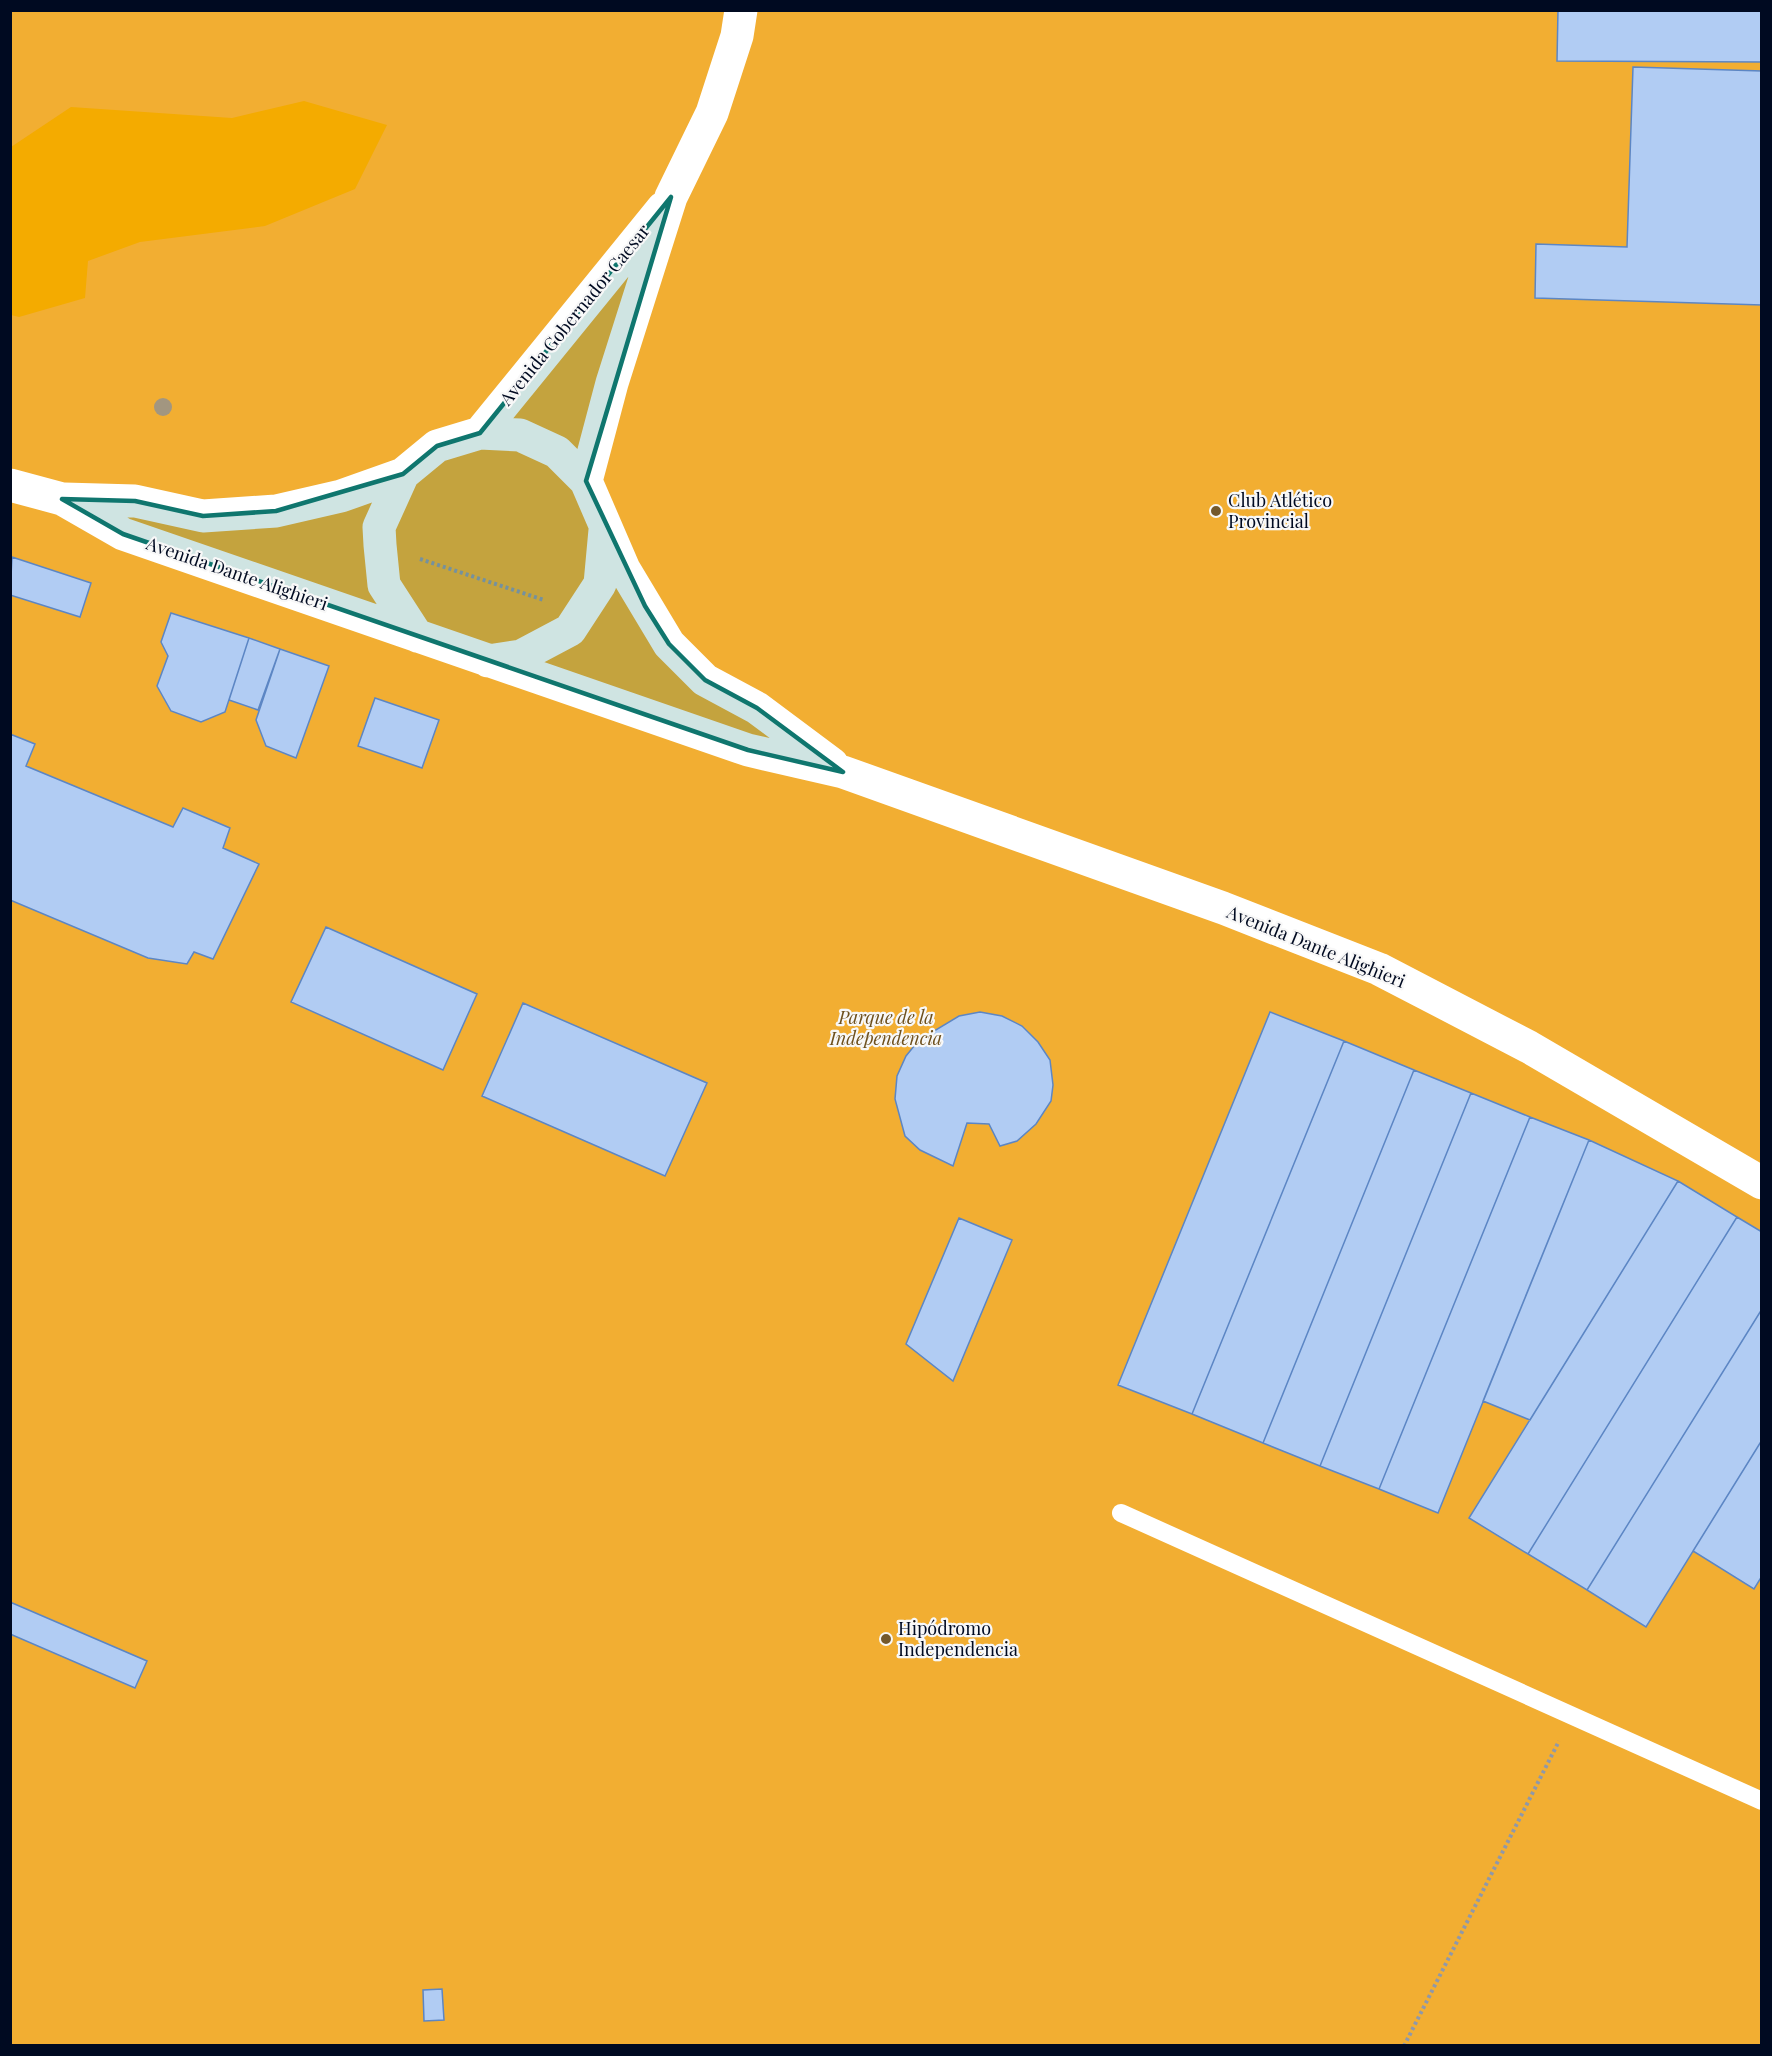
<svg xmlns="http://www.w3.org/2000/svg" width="1772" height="2056" font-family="'Playfair Display',serif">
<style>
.green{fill:#f2ae32}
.forest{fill:#f4ab00}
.building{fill:#b1ccf3;stroke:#5c86c4;stroke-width:1.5}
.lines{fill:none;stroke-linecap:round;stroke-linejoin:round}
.path{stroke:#8f98aa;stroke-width:4;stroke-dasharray:3 3;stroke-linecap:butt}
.service{stroke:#fff;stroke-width:18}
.minor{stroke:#fff;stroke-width:33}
.tree{fill:#a29680}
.marked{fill:#0f766e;fill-opacity:0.2;stroke:#0f766e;stroke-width:4.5;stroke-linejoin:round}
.poi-dot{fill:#75592c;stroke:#f8f8f8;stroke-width:2}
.labels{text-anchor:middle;stroke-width:4.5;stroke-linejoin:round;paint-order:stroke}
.street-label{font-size:18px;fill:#000a21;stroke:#f8f8f8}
.poi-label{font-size:18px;fill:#000a21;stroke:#f8f8f8;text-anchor:start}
.park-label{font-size:18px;font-style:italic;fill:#6e501d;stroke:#f8f8f8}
</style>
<rect width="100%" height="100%" fill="#e2ebf9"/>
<path class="green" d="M11,11H1761V2045H11Z"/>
<path class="forest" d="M304,101L387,125L355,189L265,226L140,242L88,261L85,298L19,317L11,315V147L71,107L232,118Z"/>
<path class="building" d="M1558,10H1762V62L1557,61Z
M1633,67L1762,71V305L1535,298L1536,244L1627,247Z
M12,557L91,583L80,617L10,595Z
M171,613L249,638L225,712L201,722L171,711L157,686L168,656L161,642Z
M249,638L280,649L258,710L229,700Z
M280,649L329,666L296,758L266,746L256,720Z
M375,698L439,720L422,768L358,746Z
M10,734L35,744L26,766L173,827L183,808L230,828L223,848L259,864L213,959L194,952L187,964L148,958L10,900Z
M326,927L477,994L443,1070L291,1002Z
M523,1003L707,1083L665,1176L482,1096Z
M980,1012L1002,1016L1022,1026L1038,1042L1050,1060L1053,1085L1051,1101L1036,1124L1017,1141L1000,1146L989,1124L967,1123L953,1166L920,1150L905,1136L895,1099L897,1076L906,1056L919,1040L959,1016Z
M1270,1012L1344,1041L1192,1414L1118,1385Z
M1344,1041L1414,1070L1263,1443L1192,1414Z
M1414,1070L1471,1093L1320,1466L1263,1443Z
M1471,1093L1530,1117L1379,1489L1320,1466Z
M1530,1117L1589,1140L1438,1513L1379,1489Z
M1589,1140L1678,1181L1530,1420L1483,1401Z
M1678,1181L1737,1217L1528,1554L1469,1518Z
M1737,1217L1762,1232V1309L1587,1590L1528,1554Z
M959,1218L1012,1240L953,1381L906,1344Z
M1762,1309V1440L1646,1627L1587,1590Z
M1762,1440V1576L1754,1589L1693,1551Z
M10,1602L147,1661L135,1688L10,1634Z
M442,1989L444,2020L424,2021L423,1990Z"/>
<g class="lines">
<path class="path" d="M420,559L544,600
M1404,2046L1559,1741"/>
<path class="service" d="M1121,1513L1762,1801"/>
<path class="minor" d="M480,433L663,208
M586,481L612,383L671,197L712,113L737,36L741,10
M10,485L62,499L123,534L748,750L843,772L1223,908L1379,969L1529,1047L1762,1183
M64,499L135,501L203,516L276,511L341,496L403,474
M417,636L384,585L380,545L379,527L403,474L437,446L480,433L520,435L557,452L586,481L624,569L669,644L705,680L757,708L832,764
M488,661L521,656L570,630L600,584L605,530"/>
</g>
<circle class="tree" cx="163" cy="407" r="9"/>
<path class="marked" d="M671,197L586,481L645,606L669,644L705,680L757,708L843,772L748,750L123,534L62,499L135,501L203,516L276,511L403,474L437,446L480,433Z"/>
<g class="poi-dot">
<circle cx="1216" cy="511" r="6"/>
<circle cx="886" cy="1639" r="6"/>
</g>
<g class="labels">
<g class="street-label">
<text transform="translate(575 315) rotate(-51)" y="6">Avenida Gobernador Caesar</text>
<text transform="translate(237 574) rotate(19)" y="6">Avenida Dante Alighieri</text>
<text transform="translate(1316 947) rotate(22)" y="6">Avenida Dante Alighieri</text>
</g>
<g class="poi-label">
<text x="1228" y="507">Club Atlético<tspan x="1228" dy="21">Provincial</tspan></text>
<text x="898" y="1635">Hipódromo<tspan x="898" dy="21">Independencia</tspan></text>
</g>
<g class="park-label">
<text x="886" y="1024">Parque de la<tspan x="886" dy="21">Independencia</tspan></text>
</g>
</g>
<rect width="1772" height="2056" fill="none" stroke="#000a21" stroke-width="24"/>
</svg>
